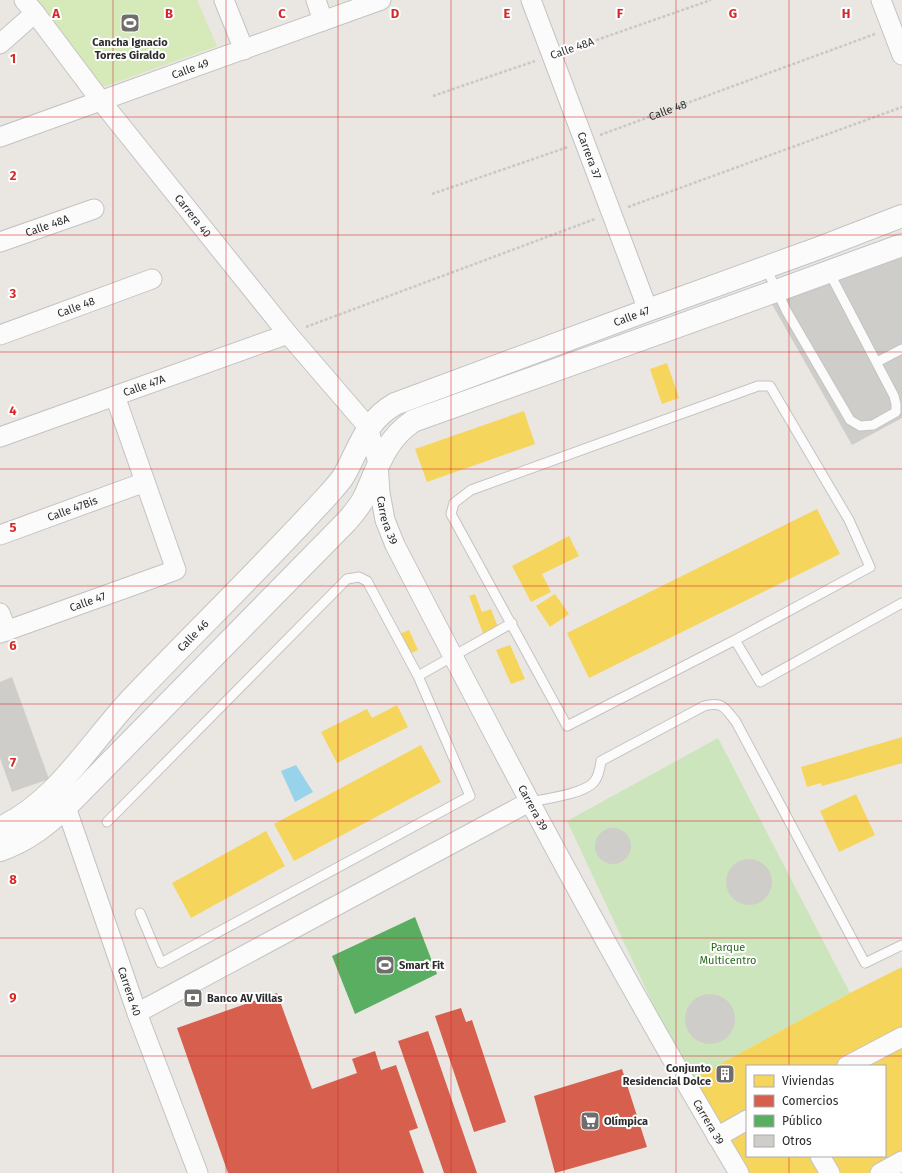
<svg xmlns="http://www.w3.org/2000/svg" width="902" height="1173" font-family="'Fira Sans',sans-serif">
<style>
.green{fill:#cce5bc}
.pitch{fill:#d6e9b9}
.water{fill:#97d4eb}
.homes{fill:#f6d55c;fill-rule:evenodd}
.shops{fill:#d6604d}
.public{fill:#5aae61}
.building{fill:#cfcdc9}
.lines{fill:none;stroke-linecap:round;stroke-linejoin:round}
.lane-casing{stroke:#c4c3c3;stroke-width:11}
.street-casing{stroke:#c4c3c3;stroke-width:21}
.secondary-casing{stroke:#c4c3c3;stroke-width:24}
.path{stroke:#c8c8c8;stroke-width:2.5;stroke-dasharray:3 2;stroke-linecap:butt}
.lane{stroke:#fcfbfb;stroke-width:9}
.street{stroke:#fcfbfb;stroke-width:19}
.secondary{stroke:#fcfbfb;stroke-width:22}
.grid{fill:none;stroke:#d62828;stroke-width:1;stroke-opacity:0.55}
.labels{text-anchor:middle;stroke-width:4;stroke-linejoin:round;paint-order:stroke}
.poi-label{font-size:11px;font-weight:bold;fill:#2d2d2d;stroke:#fff;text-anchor:start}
.street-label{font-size:11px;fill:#2d2d2d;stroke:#fff}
.park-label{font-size:11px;fill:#2a6b1b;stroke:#fff}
.grid-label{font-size:13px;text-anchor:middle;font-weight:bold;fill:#d62828;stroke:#fff;stroke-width:4;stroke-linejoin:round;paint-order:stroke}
</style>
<rect width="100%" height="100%" fill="#eae7e2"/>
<path class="green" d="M718,738L850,993L689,1081L567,821Z"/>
<path class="pitch" d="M36,0H197L217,46L103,87Z"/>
<path class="water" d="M296,765L313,792L295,802L281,771Z"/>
<path class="homes" d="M667,363L679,398L662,404L650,369Z
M524,411L535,444L427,482L415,449Z
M817,509L840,554L589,678L567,633Z
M569,536L579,556L542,574L551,592L531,602L512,566Z
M475,594L482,612L491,609L499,630L484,636L469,596Z
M555,594L569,614L550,627L536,606Z
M409,630L418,650L407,655L397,635Z
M510,645L525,679L511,684L496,650Z
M397,705L408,727L337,763L321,732L367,709L372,718Z
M902,737V763L822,786L821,783L807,787L801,767Z
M421,745L441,782L294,861L274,824Z
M856,794L875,835L839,852L820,811Z
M266,831L285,866L191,918L172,883Z
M902,967V1173H746L689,1081L850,993ZM747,1066H885V1156H747Z"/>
<path class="shops" d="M277,993L312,1089L357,1073L352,1059L375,1051L381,1070L396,1065L418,1128L409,1131L424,1173H228L177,1028Z
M461,1008L466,1022L472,1020L506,1122L474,1132L435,1016Z
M428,1031L477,1173H444L398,1041Z
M622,1069L647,1147L555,1173L534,1096Z"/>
<path class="public" d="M415,917L437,974L355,1014L332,956Z"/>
<path class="building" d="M902,252V418L852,445L769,299Z
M12,677L49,779L12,792L0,758V682Z
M595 846a18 18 0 1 1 36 0a18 18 0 1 1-36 0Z
M726 882a23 23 0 1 1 46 0a23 23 0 1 1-46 0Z
M685 1019a25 25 0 1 1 50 0a25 25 0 1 1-50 0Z"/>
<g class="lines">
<g class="lane-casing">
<path id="lane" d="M766,268L787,312L850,420L860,426L873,425L896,412V404L894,396L829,272
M877,362L902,349
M758,386H770L849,520L870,567L735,640L567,726L451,514L454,503L471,490Z
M735,640L760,682L902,603
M418,676L512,623
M529,802C545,799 584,794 594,782C599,776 600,768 601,761L704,706C723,701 725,708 736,722L865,963L902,945
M107,822L347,579L359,577L367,581L418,676L470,796L161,963L140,913"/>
</g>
<g class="street-casing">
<g id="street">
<path id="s2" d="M24,0L35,13L101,101L288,334L368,427L378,463L380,493L385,520L395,545C505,757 616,968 739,1173"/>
<path d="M224,0L244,50"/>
<path d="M316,0L323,21"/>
<path id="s3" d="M531,0L648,310"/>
<path d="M881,0L902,55"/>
<path d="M0,44L35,13"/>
<path id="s4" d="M0,137L381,0"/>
<path id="s5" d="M0,242L94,209"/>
<path id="s6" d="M0,335L152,279"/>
<path id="s7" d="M0,437L288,334"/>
<path id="s8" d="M0,535L145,482"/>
<path d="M0,613L7,631"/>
<path id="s9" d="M0,633L176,570L115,396"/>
<path id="s10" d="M66,807L137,1013L198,1173"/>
<path d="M137,1013L529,802"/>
<path d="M847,1066L902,1037"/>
<path d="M717,1137L747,1120"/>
<path d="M820,1156L830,1173"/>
<path d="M880,1173L902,1161"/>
</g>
</g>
<g class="secondary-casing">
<g id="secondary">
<path id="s11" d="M0,828C57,802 91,741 133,697C198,629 266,563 329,494C334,488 339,483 343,477C360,448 364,422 395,404L648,310L819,248L902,216"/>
<path d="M0,850C27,841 45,826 66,807L347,521C353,514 360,506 364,498C378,468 383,442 413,421L776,291L902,245"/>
</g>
</g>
<g class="path">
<path d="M568,50L711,0"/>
<path d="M433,96L535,61"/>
<path id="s1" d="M600,135L875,34"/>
<path d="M432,194L568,147"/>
<path d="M628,207L902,107"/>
<path d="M306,327L595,219"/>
</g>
<use href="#lane" class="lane"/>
<use href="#street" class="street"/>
<use href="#secondary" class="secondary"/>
</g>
<path class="grid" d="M113,0V1173M226,0V1173M338,0V1173M451,0V1173M564,0V1173M676,0V1173M789,0V1066M0,117H902M0,235H902M0,352H902M0,469H902M0,586H902M0,704H902M0,821H902M0,938H902M0,1056H902M789,1156V1173"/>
<defs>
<g id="stadium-square" transform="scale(1)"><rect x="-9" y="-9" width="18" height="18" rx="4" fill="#6f6e6c" stroke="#fff"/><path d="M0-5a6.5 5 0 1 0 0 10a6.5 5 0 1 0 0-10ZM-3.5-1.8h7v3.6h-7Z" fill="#fff"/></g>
<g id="bank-square" transform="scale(1)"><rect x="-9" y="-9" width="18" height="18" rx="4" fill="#6f6e6c" stroke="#fff"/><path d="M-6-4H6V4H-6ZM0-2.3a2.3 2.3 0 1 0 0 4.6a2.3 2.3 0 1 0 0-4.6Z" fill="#fff"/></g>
<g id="building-square" transform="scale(1)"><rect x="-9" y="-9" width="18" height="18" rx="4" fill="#6f6e6c" stroke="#fff"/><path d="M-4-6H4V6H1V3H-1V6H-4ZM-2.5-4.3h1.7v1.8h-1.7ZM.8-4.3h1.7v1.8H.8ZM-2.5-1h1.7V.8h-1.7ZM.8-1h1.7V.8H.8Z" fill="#fff"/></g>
<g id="supermarket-square" transform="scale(1)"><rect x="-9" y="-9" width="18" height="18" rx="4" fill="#6f6e6c" stroke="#fff"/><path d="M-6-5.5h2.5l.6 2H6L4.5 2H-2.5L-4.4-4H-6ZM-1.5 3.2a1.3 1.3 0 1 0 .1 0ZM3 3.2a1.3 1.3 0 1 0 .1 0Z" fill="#fff"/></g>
</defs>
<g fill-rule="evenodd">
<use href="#stadium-square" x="130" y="23"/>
<use href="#stadium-square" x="385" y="965"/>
<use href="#bank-square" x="193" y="998"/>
<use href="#building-square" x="725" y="1074"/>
<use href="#supermarket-square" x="590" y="1121"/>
</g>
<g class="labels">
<g class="poi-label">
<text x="130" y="46" text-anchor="middle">Cancha Ignacio<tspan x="130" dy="13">Torres Giraldo</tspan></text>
<text x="399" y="969">Smart Fit</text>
<text x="207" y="1002">Banco AV Villas</text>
<text x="711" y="1072" text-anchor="end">Conjunto<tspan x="711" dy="13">Residencial Dolce</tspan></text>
<text x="604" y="1125">Olímpica</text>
</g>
<g class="street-label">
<text transform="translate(572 48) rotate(-19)" y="4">Calle 48A</text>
<text dy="4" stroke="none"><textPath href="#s4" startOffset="202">Calle 49</textPath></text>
<text dy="4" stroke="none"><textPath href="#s1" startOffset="72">Calle 48</textPath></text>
<text dy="4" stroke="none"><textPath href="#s3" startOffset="166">Carrera 37</textPath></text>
<text dy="4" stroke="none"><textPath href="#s2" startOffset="274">Carrera 40</textPath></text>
<text dy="4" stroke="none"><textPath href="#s5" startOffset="50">Calle 48A</textPath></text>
<text dy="4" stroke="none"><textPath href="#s6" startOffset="81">Calle 48</textPath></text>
<text dy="4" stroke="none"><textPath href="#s11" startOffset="836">Calle 47</textPath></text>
<text dy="4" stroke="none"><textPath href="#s7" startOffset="153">Calle 47A</textPath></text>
<text dy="4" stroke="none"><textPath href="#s8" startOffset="77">Calle 47Bis</textPath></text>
<text dy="4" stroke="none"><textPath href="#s2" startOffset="644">Carrera 39</textPath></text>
<text dy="4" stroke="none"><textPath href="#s9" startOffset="93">Calle 47</textPath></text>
<text dy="4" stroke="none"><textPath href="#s11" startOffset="274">Calle 46</textPath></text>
<text dy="4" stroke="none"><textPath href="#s2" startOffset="967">Carrera 39</textPath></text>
<text dy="4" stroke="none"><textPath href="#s10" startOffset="195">Carrera 40</textPath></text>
<text dy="4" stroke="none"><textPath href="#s2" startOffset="1327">Carrera 39</textPath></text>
</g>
<g class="park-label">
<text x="728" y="951">Parque<tspan x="728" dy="13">Multicentro</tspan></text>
</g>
</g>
<g class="grid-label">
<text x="56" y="18">A</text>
<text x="169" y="18">B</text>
<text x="282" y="18">C</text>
<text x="395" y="18">D</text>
<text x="507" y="18">E</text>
<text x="620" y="18">F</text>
<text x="733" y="18">G</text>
<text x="846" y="18">H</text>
<text x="13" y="63">1</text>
<text x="13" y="180">2</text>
<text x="13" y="298">3</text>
<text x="13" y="415">4</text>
<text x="13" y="532">5</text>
<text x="13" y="650">6</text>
<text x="13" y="767">7</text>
<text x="13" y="884">8</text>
<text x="13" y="1002">9</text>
</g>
<rect x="746" y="1065" width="140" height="92" fill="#ffffff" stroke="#ababab"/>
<rect x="754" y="1075" width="20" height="12" fill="#f6d55c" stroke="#ababab"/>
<text x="782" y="1085" font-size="12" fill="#2d2d2d">Viviendas</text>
<rect x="754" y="1095" width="20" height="12" fill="#d6604d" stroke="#ababab"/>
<text x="782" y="1105" font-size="12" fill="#2d2d2d">Comercios</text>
<rect x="754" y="1115" width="20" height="12" fill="#5aae61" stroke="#ababab"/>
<text x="782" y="1125" font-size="12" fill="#2d2d2d">Público</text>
<rect x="754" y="1135" width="20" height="12" fill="#cfcdc9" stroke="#ababab"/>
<text x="782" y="1145" font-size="12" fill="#2d2d2d">Otros</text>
</svg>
